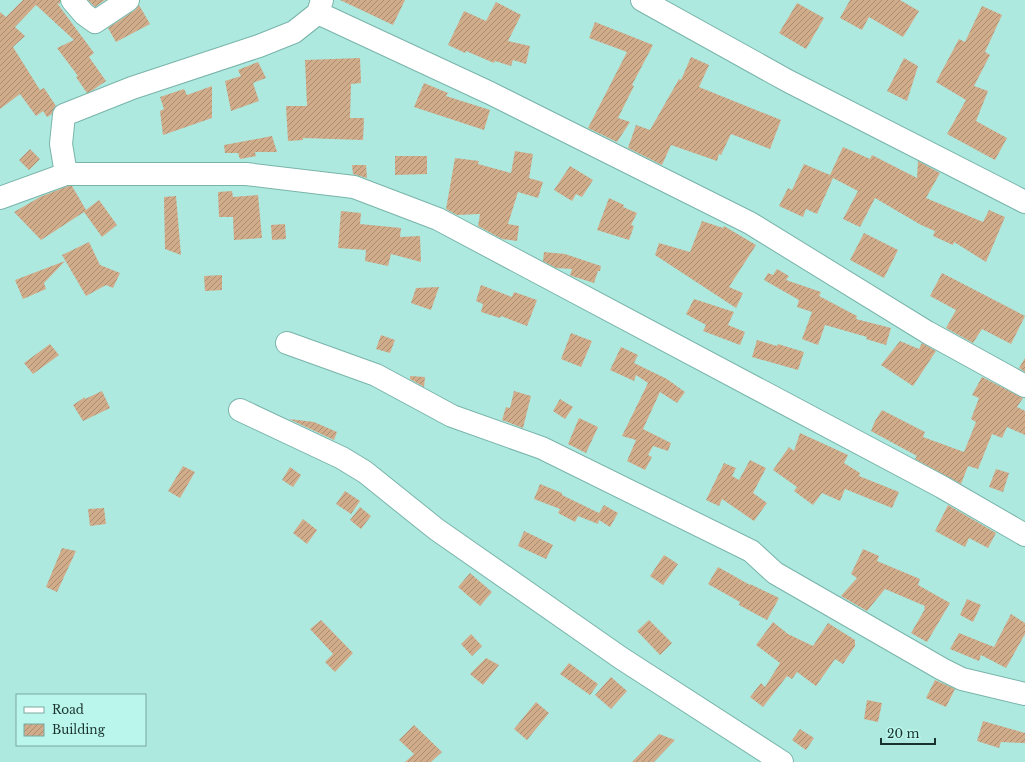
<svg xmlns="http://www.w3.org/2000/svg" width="1025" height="762" font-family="'Libre Baskerville',serif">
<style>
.building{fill:url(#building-hatch)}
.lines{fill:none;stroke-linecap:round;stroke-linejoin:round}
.minor-casing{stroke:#79b4aa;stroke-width:24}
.minor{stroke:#fff;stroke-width:22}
</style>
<defs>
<pattern id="building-hatch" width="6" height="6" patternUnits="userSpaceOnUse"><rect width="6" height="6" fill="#d1ac8b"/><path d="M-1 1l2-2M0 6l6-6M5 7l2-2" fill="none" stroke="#a98d72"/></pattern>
</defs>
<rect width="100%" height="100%" fill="#ade9df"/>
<path class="building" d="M23,0H60V4L57,3L94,53L89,57L106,81L93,90L87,93L76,77L78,76L57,48L74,40L36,5L15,27L25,36L13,47L40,90L44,88L56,106L54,108L52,114L47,117L43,111L36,116L20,94L0,109V12L6,17Z
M88,0H105L95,7Z
M340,0H405L393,25Z
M850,0H900L919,11L903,37L869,17L862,30L840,18Z
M496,2L521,15L508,41L530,46L526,64L513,60L511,66L495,61L494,63L466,51L465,53L448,45L464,11L486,21Z
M797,3L824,18L806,49L779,33Z
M139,5L150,24L116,42L108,28L135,10Z
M982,6L1002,15L985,52L990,55L974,86L988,91L976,121L1007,138L995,160L947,134L966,100L936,82L959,39L965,42Z
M595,22L653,45L632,85L634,86L618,118L630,122L617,142L588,128L627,52L589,38Z
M691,57L709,65L699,87L781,120L770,149L731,134L721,155L719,154L717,161L671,145L662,165L628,148L636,125L650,130L679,79L681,80Z
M360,58L361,83L351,84L350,118H364L363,140L303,138V140L288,141L286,106H307L305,60Z
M904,58L918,66L907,101L887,91Z
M258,62L266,78L253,83L259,101L231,111L225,81L241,76L238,70Z
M424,83L448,93L446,96L490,110L484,130L414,107Z
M212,86V118L163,135L160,111L164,109L160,97L184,89L187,95Z
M272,136L277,152H255L256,156L240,159L238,153H225L224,145Z
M843,147L870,159L872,155L917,178L918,161L940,173L926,198L983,222L989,210L1005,217L986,262L954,242L953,245L933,236L935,231L921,225L875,198L860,227L843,219L858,191L833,178L817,214L806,209L803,217L779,206L788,188L792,190L804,164L830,175Z
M30,149L40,159L29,170L19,160Z
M515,151L533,154L529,178L543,182L538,198L518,192L508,224L519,226L517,241L502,239L478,226L480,214L457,215L446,209L455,158L479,161L478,164L511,173Z
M395,156H427V174L395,175Z
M352,165H366L367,178L353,174Z
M570,166L593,180L582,197L576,194L572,201L554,190Z
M68,186H72L86,210L99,200L117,225L102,237L84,212L41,240L14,212L40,197Z
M232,191L233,197L258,195L262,238L234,240L233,217H219L218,192Z
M176,196L181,255L165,249L164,197Z
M609,198L624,205L623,207L637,213L631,225L634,226L629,240L597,230Z
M341,211L361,213L360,224L401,228L400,237L420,236L421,262L391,254L388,266L365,261L366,250L338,248Z
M702,221L723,228L724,226L756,245L729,287L743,293L736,308L655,255L659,243L690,252Z
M285,224L286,239L272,240L271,225Z
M864,233L898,250L884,278L850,260Z
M89,242L100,265L120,273L113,288L106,285L86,296L62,255Z
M544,252L565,254L601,266L600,271H598L594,283L572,276L570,275L572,269L556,268L543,261Z
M65,261L44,283L46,289L23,299L15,280Z
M777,269L789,276L786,280L821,292L819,296L857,316L856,319L891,328L886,345L866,339L867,337L825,325L818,345L802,339L812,312L797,307L799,300L764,280L768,273L773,275Z
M942,273L1025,316L1011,344L982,329L973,343L946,328L956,310L930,296Z
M222,275V290L205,291L204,276Z
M481,285L512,297L514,292L537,300L527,326L501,316L500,318L481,312L483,304L476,301Z
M439,287L431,310L411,303L416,288Z
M694,299L734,312L728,325L745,332L740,345L703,331L706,325L686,314Z
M571,333L592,341L581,367L561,359Z
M381,335L395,340L390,353L376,349Z
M757,340L777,346L778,344L804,352L798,370L752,357Z
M900,341L919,349L922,343L936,351L913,386L881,365Z
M50,344L59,355L33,374L24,363Z
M621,347L638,355L634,363L667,379L685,392L677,403L660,392L643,429L671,443L668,451L653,446L648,455L652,457L645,470L627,461L636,440L622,436L648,383L636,375L634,381L610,370Z
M1025,358V372L1019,368Z
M410,376L425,377L424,387L410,379Z
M982,377L1023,398L1017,407L1025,411V435L1007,427L1002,438L992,434L978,469L968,466L961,484L915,459L917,456L871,431L875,421L882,410L925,432L923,437L964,452L976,422L971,419L979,398L972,395Z
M102,391L110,408L83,421L73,405L85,397V399Z
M514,391L531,396L523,428L502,420L506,407L510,408Z
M560,399L573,407L565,419L553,411Z
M579,418L598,427L586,453L568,444Z
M289,419L314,422L337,432L334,440Z
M800,433L848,455L844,463L860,473L859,476L899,492L892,508L845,489L840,501L822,493L813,505L794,491L797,487L773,470L789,447L794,451Z
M750,460L766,468L753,493L767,503L754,521L722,499L719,506L706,500L724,463L736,468L732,476L739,480Z
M183,466L195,472L180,498L168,491Z
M290,467L301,475L293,487L282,480Z
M996,469L1009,473L1003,492L989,487Z
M540,484L562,493V495L599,513L604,505L618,513L610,527L599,520L598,524L578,516L575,522L558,513L560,509L534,499Z
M345,491L360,501L351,514L336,504Z
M948,505L996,533L988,548L969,538L965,547L935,531Z
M360,507L371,516L361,529L350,520Z
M104,508L106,524L90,526L88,509Z
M303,519L317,530L307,544L293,533Z
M524,531L553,545L546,559L518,546Z
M62,548L76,551L57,592L46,587Z
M863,549L879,556L877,561L920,579L918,585L950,603L927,642L911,633L925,609L924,608L925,606L885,589L867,611L841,596L857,578L851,574Z
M664,555L678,564L663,585L650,576Z
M718,567L750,585V584L779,598L767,620L739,605L740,602L708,584Z
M470,573L492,592L480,606L458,587Z
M967,599L981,605L973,622L960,615Z
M1011,614L1025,623V634L1006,668L981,655L979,661L950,649L959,633L994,647Z
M321,620L353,653L335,672L325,662L333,654L310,629Z
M649,620L672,643L660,655L637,631Z
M773,622L788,634L813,646L828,623L855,640V646L843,664L835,659L816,686L797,672L792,679L787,676L763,707L750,697L761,683L765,687L780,663L756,645Z
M471,634L482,646L472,656L461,644Z
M486,658L499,665L483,685L470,674Z
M569,663L598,684L590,695L560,674Z
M611,677L627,691L611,709L595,695Z
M935,680L955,689L946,707L926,698Z
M867,700L882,703L878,722L864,719Z
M536,702L549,713L527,740L514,729Z
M983,721L1025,733V743L1001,742L999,748L977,741Z
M414,725L442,752L431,762H405L414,754L399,740Z
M800,729L814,738L806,750L792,740Z
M659,734L675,740L654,762H632Z"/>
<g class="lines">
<g class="minor-casing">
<path id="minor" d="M72,0L84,14L95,22L128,0
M642,0L788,81L1025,202
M318,13L490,93L750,223L927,332L1025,386
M66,174L61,144L64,115L132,88L259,46L294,32L318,13L322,0
M0,198L66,174H246L354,187L438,219L942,487L1025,535
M287,343L376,375L452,416L542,448L751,551L775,573L942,669L962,679L1025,694
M240,410L342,458L365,472L436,529L621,658L782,762"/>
</g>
<use href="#minor" class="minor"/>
</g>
<rect x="16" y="694" width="130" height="52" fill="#baf6ec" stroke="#7aa8a0"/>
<rect x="24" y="707" width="20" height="6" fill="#ffffff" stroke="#7aa8a0"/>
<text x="52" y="714" font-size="12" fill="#19322e">Road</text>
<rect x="24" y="724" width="20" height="12" fill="url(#building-hatch)" stroke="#7aa8a0"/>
<text x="52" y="734" font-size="12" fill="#19322e">Building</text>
<path d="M881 738v6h54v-6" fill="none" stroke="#19322e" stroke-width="2"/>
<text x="887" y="738" font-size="12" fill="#19322e" stroke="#baf6ec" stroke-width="3" paint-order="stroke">20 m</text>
</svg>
